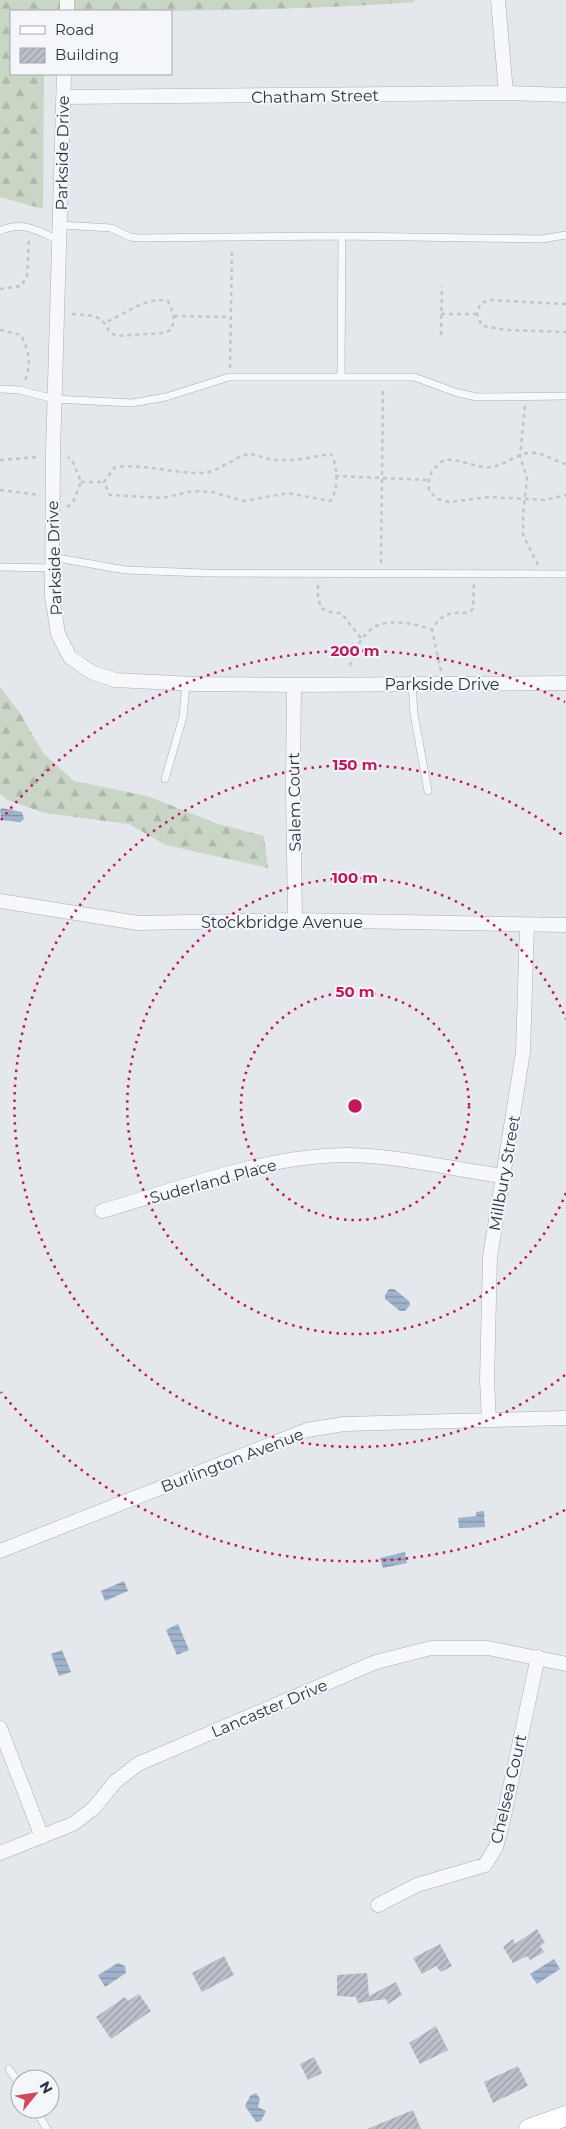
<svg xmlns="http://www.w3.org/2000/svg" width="566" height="2129" font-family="Montserrat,sans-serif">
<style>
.forest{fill:url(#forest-firs)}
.water{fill:url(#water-rules)}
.building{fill:url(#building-hatch)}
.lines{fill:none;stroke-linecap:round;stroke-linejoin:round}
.lane-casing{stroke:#a9aeb7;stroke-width:8}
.street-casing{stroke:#a9aeb7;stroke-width:15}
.secondary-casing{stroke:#a9aeb7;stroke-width:21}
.path{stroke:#c2c5cb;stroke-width:2.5;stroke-dasharray:4 4;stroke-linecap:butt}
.lane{stroke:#f7f8fa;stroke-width:7}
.street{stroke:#f7f8fa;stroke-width:14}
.secondary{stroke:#fff;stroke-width:20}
.ring{fill:none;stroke:#c2185b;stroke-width:2.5;stroke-dasharray:2.5 5}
.labels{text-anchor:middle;stroke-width:4;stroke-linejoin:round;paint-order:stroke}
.street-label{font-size:16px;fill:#2b3445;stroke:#f4f6f9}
.centre{fill:#c2185b;stroke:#f4f6f9;stroke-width:2.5}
.ring-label{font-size:15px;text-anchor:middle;font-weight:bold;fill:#c2185b;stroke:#f4f6f9;stroke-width:4;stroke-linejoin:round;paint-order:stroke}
</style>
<defs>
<pattern id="forest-firs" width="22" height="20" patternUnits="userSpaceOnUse" patternTransform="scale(1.25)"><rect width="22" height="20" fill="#c9d6c5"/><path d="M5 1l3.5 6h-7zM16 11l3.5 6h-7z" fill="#adb8ab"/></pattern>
<pattern id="water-rules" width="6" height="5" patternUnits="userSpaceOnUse" patternTransform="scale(1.25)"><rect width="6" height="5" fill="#9fb4cc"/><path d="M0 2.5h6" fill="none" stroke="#8293a7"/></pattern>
<pattern id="building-hatch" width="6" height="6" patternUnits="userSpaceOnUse" patternTransform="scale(1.25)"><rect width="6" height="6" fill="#bbc0ca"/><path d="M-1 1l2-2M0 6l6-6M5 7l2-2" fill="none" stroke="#989da6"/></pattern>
</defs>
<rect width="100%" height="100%" fill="#e4e7ec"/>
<path class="forest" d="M0,0H414L415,2C279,12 147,11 11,11V74H44L43,209L0,197Z
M0,687L20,713L43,753L74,781L147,796L218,824L264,836L268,868L166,845L129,824L44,813L8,800L0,794Z"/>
<path class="water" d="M2,808L22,812L24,819L20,822L1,820L0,810Z
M389,1289H394L409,1301L410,1305L405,1311H400L385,1299V1295Z
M484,1511L485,1527L459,1528L458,1518L476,1516V1512Z
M405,1552L407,1563L383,1568L380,1558Z
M124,1581L128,1591L105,1601L101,1591Z
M178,1624L189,1650L177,1655L166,1630Z
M62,1650L71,1672L59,1676L51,1654Z
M554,1959L560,1969L537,1984L530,1974Z
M118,1963L125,1966L126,1973L105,1987L98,1975Z
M256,2093L260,2099L258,2107L266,2111L261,2121L256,2122L245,2106L250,2096Z"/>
<path class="building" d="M537,1929L545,1943L540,1946L544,1952L530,1960L527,1956L513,1963L503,1947L513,1939L515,1944Z
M440,1944L452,1966L441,1972L436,1966L422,1974L413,1958Z
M224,1956L234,1975L202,1992L192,1973Z
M367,1973L369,1996L396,1982L402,1995L388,2004L386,1999L358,2003L356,1997L337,1996V1975Z
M139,1994L151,2011L111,2039L96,2017L125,1997L128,2001Z
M436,2026L448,2050L420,2064L409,2043Z
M314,2057L322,2073L308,2080L300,2064Z
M518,2066L528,2086L493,2103L484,2082Z
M413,2110L421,2129H367Z"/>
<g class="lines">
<g class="lane-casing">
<path id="lane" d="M61,225L111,228L130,237L139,238L342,236L542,239L566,235
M0,231C22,220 39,231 60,241
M341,377L342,236
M0,389L20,390L54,399L132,403L166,397L229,377H414L458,393L477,397L566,396
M52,557L125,570L204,573L566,574
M0,567L52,568
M412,684L414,714L428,791
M165,779L183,717L186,684
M9,2069L20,2085
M35,2109L47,2129"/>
</g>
<g class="street-casing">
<path id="street" d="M498,0L506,93
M67,11V0
M64,74L53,453L52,596L58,634L70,657L91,672L115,680L195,684L294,685L566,683
M63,97L506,93L566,95
M294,685L293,787L295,920
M0,901L138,923L295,920L566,925
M102,1211C182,1188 265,1155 349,1155C400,1156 452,1169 503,1176
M489,1420L487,1380L490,1257L523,1052L527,925
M0,1551L307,1430L344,1424L566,1418
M0,1728L42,1837
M0,1853L73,1824L94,1808L115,1782L138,1764L376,1662L431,1648H488L566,1664
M378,1905L417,1885L485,1865L496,1847L502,1825L538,1657"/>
</g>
<g class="secondary-casing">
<path id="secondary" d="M529,2129L566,2116"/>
</g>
<path class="path" d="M0,289L21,286L27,276L29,238
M566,304L489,300L480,304L477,314L482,326L508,330L566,332
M72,314C89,315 103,314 109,332L117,336L165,333L172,329L174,316L168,301C145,296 126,314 106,322
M441,314H477
M174,316L231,317
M0,330L21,335C28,348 32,365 25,380
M441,335L442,286
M230,368L232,248
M525,406L520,456L527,478L523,514V535L538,565
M251,454L273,460H295L331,454C338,465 339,491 330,501L288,493L244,501L212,492L192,491L163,498L110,495L104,482L115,467C146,464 171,473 201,473C220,473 232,456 251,454Z
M0,460L38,457
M566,464C554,461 541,451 529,453C514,454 502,469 485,467C470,466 459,458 444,460C430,471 428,474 429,491L438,499L449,502L488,497L545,500L566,495
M335,476L429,480
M81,482H104
M0,490L40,495
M67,507L73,502L81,482L73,462L68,457
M381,563L383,389
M318,585V597L321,608L329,612L341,613L361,638
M350,666C364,617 389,617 431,629
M441,671L432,630C441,613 451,612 468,613L473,609L474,583"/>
<use href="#lane" class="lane"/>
<use href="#street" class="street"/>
<use href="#secondary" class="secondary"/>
</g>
<g class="ring">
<circle cx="355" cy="1106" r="114"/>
<path d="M566 1193A228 228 0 1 1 566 1019"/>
<path d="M565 1375A341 341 0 1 1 565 837"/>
<path d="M565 1510A455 455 0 0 1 1 1392M1 820A455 455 0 0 1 565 702"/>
</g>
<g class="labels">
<g class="street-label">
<text transform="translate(315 96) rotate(-1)" y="6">Chatham Street</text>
<text transform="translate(62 153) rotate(-89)" y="6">Parkside Drive</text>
<text transform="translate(54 558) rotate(-92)" y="6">Parkside Drive</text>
<text x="442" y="690">Parkside Drive</text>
<text transform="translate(294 802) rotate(-91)" y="6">Salem Court</text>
<text x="282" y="928">Stockbridge Avenue</text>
<text transform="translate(504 1173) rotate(-80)" y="6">Millbury Street</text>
<text transform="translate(213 1181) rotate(-15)" y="6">Suderland Place</text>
<text transform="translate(232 1460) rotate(-21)" y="6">Burlington Avenue</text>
<text transform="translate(269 1708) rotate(-23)" y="6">Lancaster Drive</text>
<text transform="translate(508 1789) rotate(-77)" y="6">Chelsea Court</text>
</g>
</g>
<circle cx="355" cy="1106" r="8" class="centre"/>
<g class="ring-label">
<text x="355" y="656">200 m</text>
<text x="355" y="770">150 m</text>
<text x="355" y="883">100 m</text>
<text x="355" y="997">50 m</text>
</g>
<rect x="10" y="10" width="162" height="65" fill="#f4f6f9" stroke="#a4a8b1"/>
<rect x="20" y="26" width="25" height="8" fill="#ffffff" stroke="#a4a8b1"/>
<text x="55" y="35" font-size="15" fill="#2b3445">Road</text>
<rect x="20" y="48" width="25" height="15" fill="url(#building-hatch)" stroke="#a4a8b1"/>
<text x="55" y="60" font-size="15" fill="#2b3445">Building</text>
<g transform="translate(35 2094) rotate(60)"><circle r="24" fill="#f4f6f9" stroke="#a4a8b1"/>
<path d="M0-4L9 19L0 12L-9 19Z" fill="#d1495b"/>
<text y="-8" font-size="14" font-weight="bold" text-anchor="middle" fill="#2b3445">N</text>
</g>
</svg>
